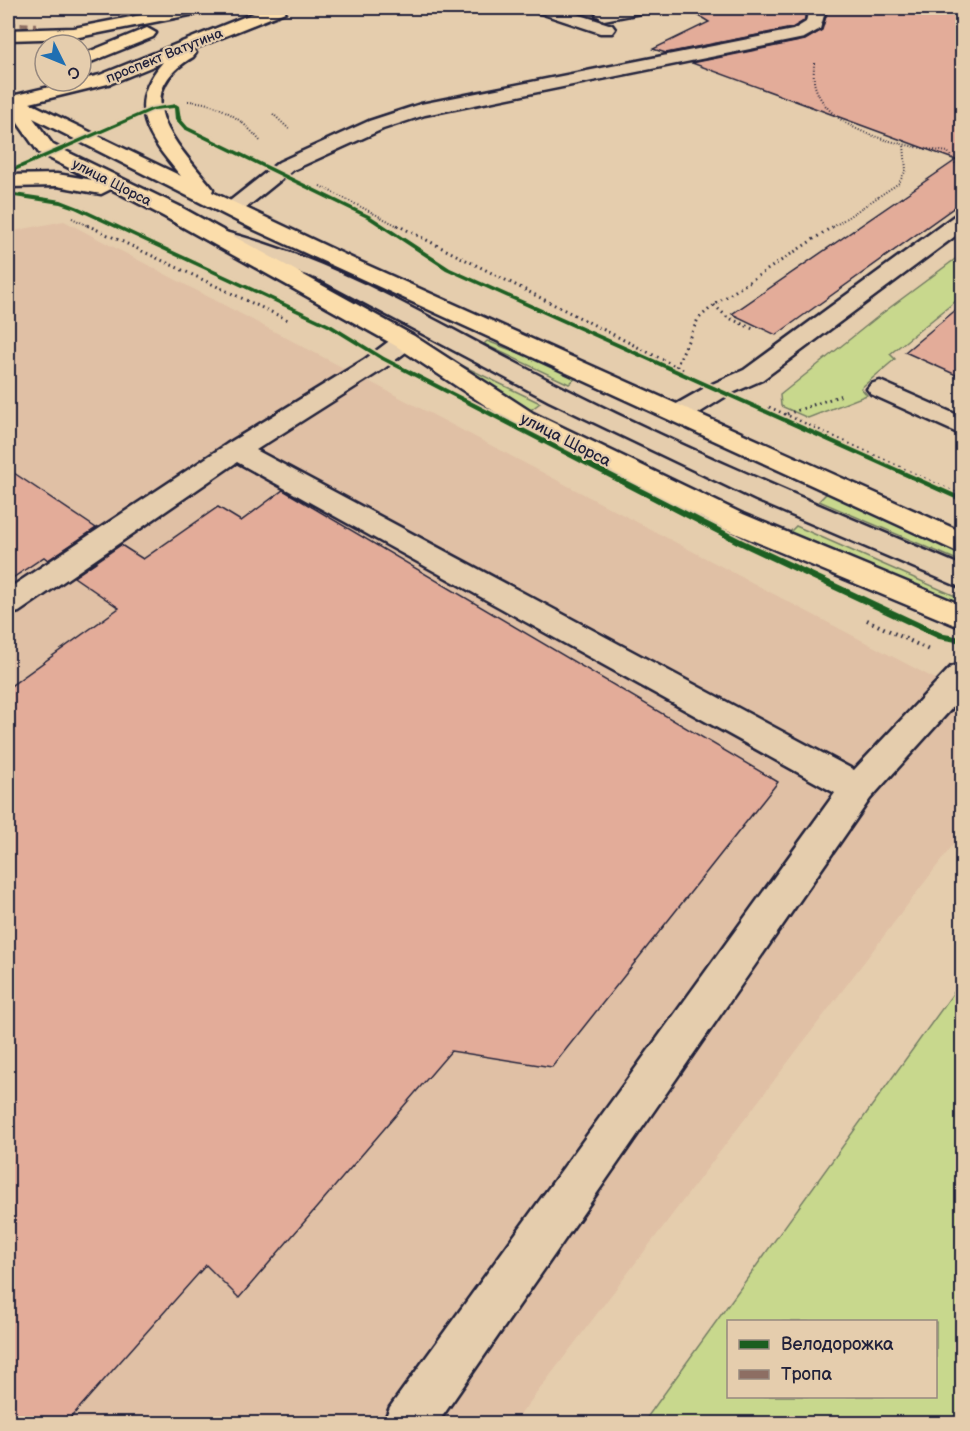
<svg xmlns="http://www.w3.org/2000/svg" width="970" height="1431" font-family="'Balsamiq Sans',sans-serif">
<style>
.built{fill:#e0c0a5}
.green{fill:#c8d88d;stroke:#757d64;stroke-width:1.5;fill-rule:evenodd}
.building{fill:#e3ac99;stroke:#22223b;stroke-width:1.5}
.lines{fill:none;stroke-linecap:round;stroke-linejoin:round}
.minor-casing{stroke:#22223b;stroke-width:5}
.major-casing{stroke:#22223b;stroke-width:5}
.path-far2{stroke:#22223b;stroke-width:2;stroke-dasharray:1 2;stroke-linecap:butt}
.path-far1{stroke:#22223b;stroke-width:3;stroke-dasharray:1.5 4;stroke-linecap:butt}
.path{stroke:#22223b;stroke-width:4;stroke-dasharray:1.5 4.5;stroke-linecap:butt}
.minor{fill:#e5cdad;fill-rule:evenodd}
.major{fill:#fbddab;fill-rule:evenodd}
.quiet{stroke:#8d6e63;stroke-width:4.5;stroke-dasharray:8 4.5;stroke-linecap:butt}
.cycleway-casing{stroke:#e5cdad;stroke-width:4}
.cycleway{fill:#1b5e20;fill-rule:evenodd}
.labels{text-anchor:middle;stroke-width:4.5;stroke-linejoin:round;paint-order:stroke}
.far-street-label{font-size:14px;fill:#22223b;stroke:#e5cdad}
.street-label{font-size:16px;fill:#22223b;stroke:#e5cdad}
</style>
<rect width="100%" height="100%" fill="#e5cdad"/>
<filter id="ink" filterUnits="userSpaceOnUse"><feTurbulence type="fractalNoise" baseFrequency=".0167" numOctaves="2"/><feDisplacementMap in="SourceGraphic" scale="12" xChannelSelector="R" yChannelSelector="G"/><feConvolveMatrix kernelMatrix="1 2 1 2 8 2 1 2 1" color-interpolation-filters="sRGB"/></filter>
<g filter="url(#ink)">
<path class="built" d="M64,221L962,693V833L514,1423L8,1424V232Z"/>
<path class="green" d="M962,254V296L890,354L895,359L861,388L867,395L808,418L781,406L780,395L880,315Z
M487,341L579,375L569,384L484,344Z
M457,363L540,403L528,412L450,368Z
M829,491L962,552V562L819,501Z
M796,526L962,599V607L824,555L786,536Z
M962,981V1423H643ZM728,1322H936V1396H728Z"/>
<path class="building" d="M686,8H802L806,14L804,21L792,28L666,53L653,49L709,22Z
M824,8H963V201L776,335L732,314L956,160L692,63L805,40L822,30L827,13Z
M963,304V378L905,352Z
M8,469L96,528L48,560L44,557L8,581Z
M283,490L778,782L552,1067L451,1051L239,1298L206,1265L65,1424H8V688L119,608L74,577L121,545L143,559L218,507L241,521Z"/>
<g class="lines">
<g class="minor-casing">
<path id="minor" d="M535,8H558L612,25L615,29L612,33H600L537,12Z
M617,8H648L646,12L604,20L596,15L598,11Z
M804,8H822L825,12L820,29L804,38L425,115L383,129L293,170L240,213H224L221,208L279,162L369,121L421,104L793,30L806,22L808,13Z
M962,215V231L762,380L728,395L691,418L682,420L673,418L669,412L673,406L710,385L744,370L954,216Z
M221,231C345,262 453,333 566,389C695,454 829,509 962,566V588L756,500L549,401L321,280L213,243L210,238L213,233Z
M405,334L414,336L417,341L414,346L382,370L256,450L854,770L951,667L962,664V697L870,799L437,1424H383L390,1407L835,793L237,462L19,612L8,615V589L227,444L364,360L396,336Z
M880,381L962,417V435L871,394L867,389L871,384Z"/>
</g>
<g class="major-casing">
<path id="major" d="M177,8H208L200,13L74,38L8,40V30L74,28Z
M266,8H287L285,12L193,49L196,53L193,57C126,96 178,145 210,185L213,189L212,192L358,261L962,532V554L255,230L33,118L53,145L179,206L414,336L533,413L743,514L962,605V628L723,528L515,425L396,346L163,216L111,189L101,194L57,186L8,187V175L57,174L93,180L39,153L8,109V92L16,95L100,75ZM163,62C124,107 149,138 181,176L30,103L112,83Z
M147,28L156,33L153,37L81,66V55Z"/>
</g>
<path class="path-far2" d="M814,63C814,70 813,80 815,86C830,135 906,146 948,152L957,166L962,168
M188,101C219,102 242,119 261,142
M273,114L289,129
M320,186L400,227
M72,218L90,227
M833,227L899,183L906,170L904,145"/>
<path class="path-far1" d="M87,225L288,320
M397,225L683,370
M714,305L727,317L753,329
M676,367L698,319L714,305L835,225
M769,407L962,496
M787,414L842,395"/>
<path class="path" d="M867,620L931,651"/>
<use href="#minor" class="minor"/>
<use href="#major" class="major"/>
<path class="quiet" d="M8,24L36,25"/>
<g class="cycleway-casing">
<path id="cycleway" d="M176,104L179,106L181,119L188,127L371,216L450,268L962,497V502L446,270L367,218L184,129L175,119L174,108L154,110L8,174V170L151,108Z
M8,192L61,200L79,207L332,325L384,357L743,540L944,634L962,637V643L939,639L737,544L380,359L328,327L75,209L60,204L8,196Z"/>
</g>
<use href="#cycleway" class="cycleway"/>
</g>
</g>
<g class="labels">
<g class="far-street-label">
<text transform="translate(164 55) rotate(-22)" y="5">проспект Ватутина</text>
<text transform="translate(112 182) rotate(27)" y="5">улица Щорса</text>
</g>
<g class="street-label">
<text transform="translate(566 439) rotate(27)" y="6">улица Щорса</text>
</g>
</g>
<rect width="970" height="1431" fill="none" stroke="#e5cdad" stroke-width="30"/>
<rect x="15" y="15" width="940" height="1401" fill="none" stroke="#22223b" stroke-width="2" filter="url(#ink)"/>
<rect x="727" y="1320" width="210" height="78" fill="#e5cdad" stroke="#97897f" stroke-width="1.5"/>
<rect x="739" y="1340" width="30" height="9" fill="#1b5e20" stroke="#97897f" stroke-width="1.5"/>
<text x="781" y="1350" font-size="18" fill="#22223b">Велодорожка</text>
<rect x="739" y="1370" width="30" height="9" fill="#8d6e63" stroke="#97897f" stroke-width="1.5"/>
<text x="781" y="1380" font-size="18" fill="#22223b">Тропа</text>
<g transform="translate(63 63) rotate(133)"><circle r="28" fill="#e5cdad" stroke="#97897f" stroke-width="1.5"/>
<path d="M0-4.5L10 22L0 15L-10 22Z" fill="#1f6fb2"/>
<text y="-9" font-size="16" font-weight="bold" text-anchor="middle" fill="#22223b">С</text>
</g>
</svg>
